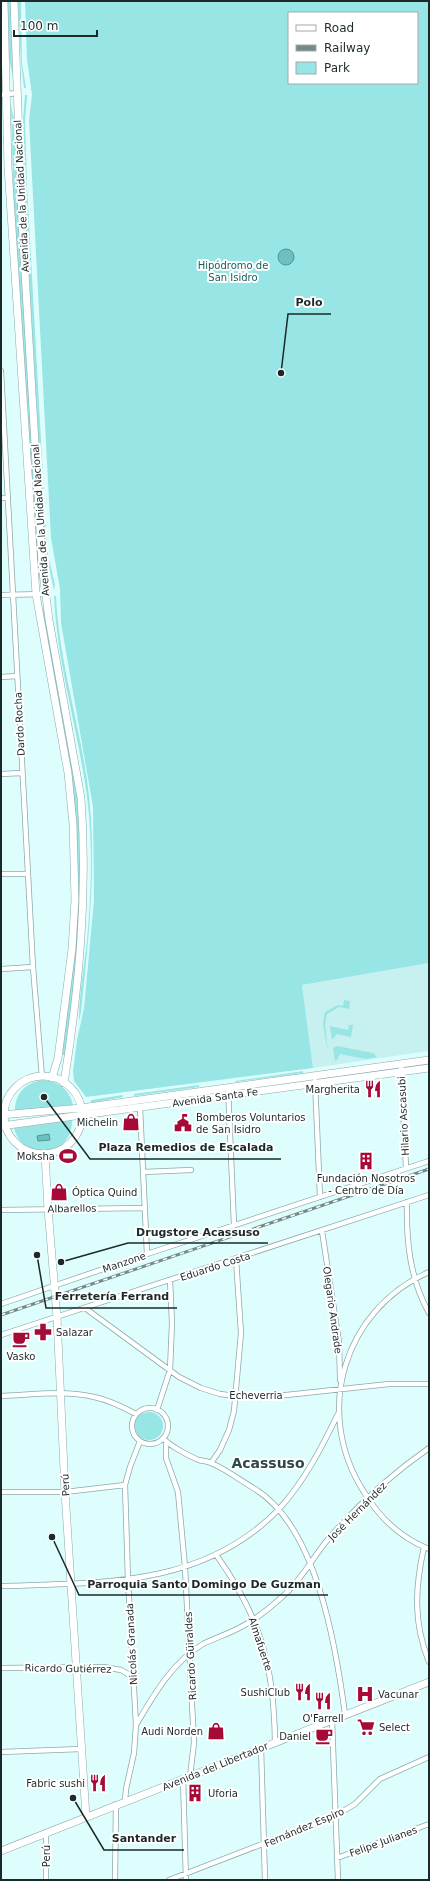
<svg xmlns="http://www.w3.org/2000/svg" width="430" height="1881" font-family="'DejaVu Sans',sans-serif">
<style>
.built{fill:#c7f1f0}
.green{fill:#97e5e4;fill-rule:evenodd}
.water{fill:#6cc1c0;stroke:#549393}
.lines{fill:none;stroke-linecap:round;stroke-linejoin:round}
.street-casing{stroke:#8baaaa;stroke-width:6}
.secondary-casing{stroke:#8baaaa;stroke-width:8}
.primary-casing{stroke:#8baaaa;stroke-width:8}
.street{stroke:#fff;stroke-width:4.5}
.secondary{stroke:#fff;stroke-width:7}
.primary{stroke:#fff;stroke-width:7}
.rail-casing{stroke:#748a89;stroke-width:3}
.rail{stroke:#fff;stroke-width:1.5;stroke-dasharray:4.5;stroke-linecap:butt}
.labels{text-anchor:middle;stroke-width:4;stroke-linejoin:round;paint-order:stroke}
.street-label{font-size:10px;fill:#1c2929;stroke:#fff}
.park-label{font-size:10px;fill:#165e5e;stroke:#fff}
.poi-label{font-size:10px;fill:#1c2929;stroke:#fff;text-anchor:end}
.district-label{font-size:14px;font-weight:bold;fill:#2c4848;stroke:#fff}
.leader{fill:none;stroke:#1c2929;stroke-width:1.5}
.callout-dot{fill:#1c2929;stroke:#fff;stroke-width:1.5}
.callout-label{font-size:11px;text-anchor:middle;font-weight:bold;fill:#1c2929;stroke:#fff;stroke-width:4;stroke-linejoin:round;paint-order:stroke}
</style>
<rect width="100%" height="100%" fill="#ddfefd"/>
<path class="built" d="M429,963V1051L313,1068L302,985Z"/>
<path class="green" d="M6,1H11L13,76L9,59Z
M18,1H21L22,63L26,88H24L21,62Z
M25,1H429V963L302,985L313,1068L86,1097L74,1081L73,1071L77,1040L84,1008L94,900L93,807L61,623L60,589L51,538L29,120L32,95L27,59ZM289,13H417V83H289Z
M25,95H27V97L25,120L27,186L46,531L48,555L55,585L54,590L49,568L44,532L26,224L23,120Z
M11,105L15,124L21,261L25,315L40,583L36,566L14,220Z
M54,596H56C59,667 84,736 90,806C96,875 88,944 81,1012L79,1022C79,995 84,968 87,941C91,896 93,850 88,805C80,735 57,667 54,596Z
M41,607L44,609L78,799L82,885L74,986L65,1055H62L76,831Z
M344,1000L350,1001L349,1009L339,1007L327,1014L325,1024L328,1053L323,1024L325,1012L338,1005L343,1006Z
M349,1025H353L351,1037L337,1034L332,1040L330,1026L348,1030Z
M337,1046L373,1053L377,1057L366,1059L340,1054L337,1060L335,1061L333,1048Z
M303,1071V1073L236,1082L235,1081Z
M43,1080C59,1081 69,1089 73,1105L15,1111C15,1093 26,1082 43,1080Z
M199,1085V1087L134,1096V1094Z
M123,1095V1097L91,1103V1100Z
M72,1120C72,1158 23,1164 14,1128Z
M135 1426a14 14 0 1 1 28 0a14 14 0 1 1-28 0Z"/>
<path class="water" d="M278 257a8 8 0 1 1 16 0a8 8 0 1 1-16 0Z
M49,1134L50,1140L38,1141L37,1136Z"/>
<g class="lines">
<g class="street-casing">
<path id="street" d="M1,95L17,93
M1,371L33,967L42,1077
M1,498H8
M1,595L45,594
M1,677L17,676
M1,774L22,773
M1,874H28
M1,969L33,967
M401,1064L406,1168
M315,1081L320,1197
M228,1087L234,1225
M140,1108L147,1254
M143,1172L191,1170
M407,1202C406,1241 410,1279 429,1313
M1,1210L144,1208
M322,1231L339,1342L340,1380
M429,1272C343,1310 313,1413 364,1492C379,1517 401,1538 429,1549
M1,1304L147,1254L429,1161
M85,1308L179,1377L201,1388L220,1394L236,1396H277L389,1384H429
M1,1335L429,1195
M1,1396C31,1395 64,1390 94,1397C109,1400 123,1407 136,1414
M132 1426a18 18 0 1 1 36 0a18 18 0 1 1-36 0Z
M157,1410L170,1370L172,1323L170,1280
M163,1438C168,1445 191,1457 199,1460C203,1461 207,1461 211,1463C226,1469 241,1481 255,1489C317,1527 336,1647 345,1714
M166,1441V1458L178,1492L185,1567L194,1743L190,1776
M211,1463L220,1450L229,1430L234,1411L241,1333L236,1259
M1,1492H65L125,1485
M424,1547C415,1588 413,1622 429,1662
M217,1556C261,1618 274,1666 275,1742
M1,1586C101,1583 204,1587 279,1509C304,1482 322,1447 338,1414
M1,1668L104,1667L121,1670L133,1677
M332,1719L338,1880
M136,1725C153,1696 173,1661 203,1644C215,1638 228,1634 239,1628C255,1620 270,1608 283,1596C303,1579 313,1556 330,1537C359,1504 393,1473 429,1448
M261,1747L265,1880
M1,1752L81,1749
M183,1778L186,1880
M125,1801L126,1789L134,1753L136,1725L128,1580L125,1485L130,1467L140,1441
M46,1832V1880
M337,1858L429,1824
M115,1880L116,1804
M169,1880L335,1816L355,1804L380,1779L429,1757"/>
</g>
<g class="secondary-casing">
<path id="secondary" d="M4,1L8,167L36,594L68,773L73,824L75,900L72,949L58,1058L52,1078
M14,1L22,221L42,564L49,620L81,798C88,894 79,988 64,1083
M4 1115a39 39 0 1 1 78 0a39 39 0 1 1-78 0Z
M1,1115L81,1108L429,1060
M1,1126L429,1068
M45,1154L48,1209L57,1317L65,1492L86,1817"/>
</g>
<g class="primary-casing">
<path id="primary" d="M1,1851L429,1682"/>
</g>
<use href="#street" class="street"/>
<use href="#secondary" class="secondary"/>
<use href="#primary" class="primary"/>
<g class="rail-casing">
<path id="rail" d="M1,1315L429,1169"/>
</g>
<use href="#rail" class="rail"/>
</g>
<defs>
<g id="restaurant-bare" transform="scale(1.38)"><path d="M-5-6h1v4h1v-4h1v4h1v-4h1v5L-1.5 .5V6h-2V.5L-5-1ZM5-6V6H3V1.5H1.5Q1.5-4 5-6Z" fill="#a60b37" stroke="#fff" stroke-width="2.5" paint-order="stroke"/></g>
<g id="shop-bare" transform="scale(1.38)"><path d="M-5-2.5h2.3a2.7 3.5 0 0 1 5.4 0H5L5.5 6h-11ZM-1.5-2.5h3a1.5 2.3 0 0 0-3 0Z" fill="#a60b37" stroke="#fff" stroke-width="2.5" paint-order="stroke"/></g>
<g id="civic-bare" transform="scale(1.38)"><path d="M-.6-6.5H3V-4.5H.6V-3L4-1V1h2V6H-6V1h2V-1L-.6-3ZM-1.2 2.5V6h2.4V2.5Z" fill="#a60b37" stroke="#fff" stroke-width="2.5" paint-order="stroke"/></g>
<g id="stadium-bare" transform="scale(1.38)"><path d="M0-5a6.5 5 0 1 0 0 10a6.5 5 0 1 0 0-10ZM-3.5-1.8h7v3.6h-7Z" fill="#a60b37" stroke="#fff" stroke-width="2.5" paint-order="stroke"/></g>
<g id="building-bare" transform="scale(1.38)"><path d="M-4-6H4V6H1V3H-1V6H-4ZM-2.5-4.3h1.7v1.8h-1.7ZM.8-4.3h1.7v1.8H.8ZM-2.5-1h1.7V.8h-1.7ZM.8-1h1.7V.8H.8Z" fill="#a60b37" stroke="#fff" stroke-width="2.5" paint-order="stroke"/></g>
<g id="pharmacy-bare" transform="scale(1.38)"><path d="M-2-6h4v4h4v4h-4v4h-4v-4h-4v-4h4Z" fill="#a60b37" stroke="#fff" stroke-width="2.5" paint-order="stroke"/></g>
<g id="cafe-bare" transform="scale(1.38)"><path d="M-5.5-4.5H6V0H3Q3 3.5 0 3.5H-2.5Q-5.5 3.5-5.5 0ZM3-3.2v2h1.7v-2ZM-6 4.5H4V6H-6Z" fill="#a60b37" stroke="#fff" stroke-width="2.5" paint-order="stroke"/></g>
<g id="hospital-bare" transform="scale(1.38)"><path d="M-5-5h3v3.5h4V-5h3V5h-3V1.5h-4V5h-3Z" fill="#a60b37" stroke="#fff" stroke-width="2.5" paint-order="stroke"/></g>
<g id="supermarket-bare" transform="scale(1.38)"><path d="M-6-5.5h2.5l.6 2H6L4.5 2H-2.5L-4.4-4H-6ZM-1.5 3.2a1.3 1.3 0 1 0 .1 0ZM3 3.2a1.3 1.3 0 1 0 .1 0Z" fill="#a60b37" stroke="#fff" stroke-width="2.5" paint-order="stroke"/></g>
</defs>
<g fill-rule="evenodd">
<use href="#restaurant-bare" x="373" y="1089"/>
<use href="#shop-bare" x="131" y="1122"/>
<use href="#civic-bare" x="183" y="1123"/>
<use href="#stadium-bare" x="68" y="1156"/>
<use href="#building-bare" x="366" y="1161"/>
<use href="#shop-bare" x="59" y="1192"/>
<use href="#pharmacy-bare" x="43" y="1332"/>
<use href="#cafe-bare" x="21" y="1339"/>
<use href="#restaurant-bare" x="303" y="1692"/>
<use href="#hospital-bare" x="365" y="1694"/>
<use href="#restaurant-bare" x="323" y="1701"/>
<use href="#supermarket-bare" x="366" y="1727"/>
<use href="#shop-bare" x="216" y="1731"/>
<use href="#cafe-bare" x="324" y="1736"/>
<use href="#restaurant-bare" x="98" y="1783"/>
<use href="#building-bare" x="195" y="1793"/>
</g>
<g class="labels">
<g class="street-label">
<text transform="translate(21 196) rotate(-93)" y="4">Avenida de la Unidad Nacional</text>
<text transform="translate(40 520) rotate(-94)" y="4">Avenida de la Unidad Nacional</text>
<text transform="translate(19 724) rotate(-93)" y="4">Dardo Rocha</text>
<text transform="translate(215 1097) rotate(-8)" y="4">Avenida Santa Fe</text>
<text transform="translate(403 1116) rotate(-93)" y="4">Hilario Ascasubi</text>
<text transform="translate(72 1208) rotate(-1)" y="4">Albarellos</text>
<text transform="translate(124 1262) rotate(-19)" y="4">Manzone</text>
<text transform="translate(215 1266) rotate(-18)" y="4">Eduardo Costa</text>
<text transform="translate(333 1310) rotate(82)" y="4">Olegario Andrade</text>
<text x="256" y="1399">Echeverria</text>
<text transform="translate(65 1485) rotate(-93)" y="4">Perú</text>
<text transform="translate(357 1511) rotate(-45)" y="4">José Hernández</text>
<text transform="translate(131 1644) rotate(-93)" y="4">Nicolás Granada</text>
<text transform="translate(261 1644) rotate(72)" y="4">Almafuerte</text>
<text transform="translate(190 1656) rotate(-93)" y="4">Ricardo Güiraldes</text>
<text transform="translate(68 1668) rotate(1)" y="4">Ricardo Gutiérrez</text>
<text transform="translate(215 1766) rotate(-22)" y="4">Avenida del Libertador</text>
<text transform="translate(304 1827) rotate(-23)" y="4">Fernández Espiro</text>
<text transform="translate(383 1841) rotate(-20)" y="4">Felipe Julianes</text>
<text transform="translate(46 1856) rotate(-90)" y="4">Perú</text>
</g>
<g class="park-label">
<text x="233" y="269">Hipódromo de<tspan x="233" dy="12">San Isidro</tspan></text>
</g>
<g class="poi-label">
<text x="360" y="1093">Margherita</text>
<text x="196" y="1121" text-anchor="start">Bomberos Voluntarios<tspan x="196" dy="12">de San Isidro</tspan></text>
<text x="118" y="1126">Michelin</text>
<text x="55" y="1160">Moksha</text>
<text x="366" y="1182" text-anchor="middle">Fundación Nosotros<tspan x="366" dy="12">- Centro de Día</tspan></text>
<text x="72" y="1196" text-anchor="start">Óptica Quind</text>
<text x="56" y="1336" text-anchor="start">Salazar</text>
<text x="21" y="1360" text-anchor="middle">Vasko</text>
<text x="290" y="1696">SushiClub</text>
<text x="378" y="1698" text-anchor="start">Vacunar</text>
<text x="323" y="1722" text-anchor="middle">O'Farrell</text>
<text x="379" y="1731" text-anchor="start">Select</text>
<text x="203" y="1735">Audi Norden</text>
<text x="311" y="1740">Daniel</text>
<text x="85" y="1787">Fabric sushi</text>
<text x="208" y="1797" text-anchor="start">Uforia</text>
</g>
<g class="district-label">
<text x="268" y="1468">Acassuso</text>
</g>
</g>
<path class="leader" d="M281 373L288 314H331M44 1097L90 1159H281M61 1262L128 1243H268M37 1255L46 1308H177M52 1537L79 1595H328M73 1798L104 1850H184"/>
<g class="callout-dot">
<circle cx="281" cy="373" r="4"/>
<circle cx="44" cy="1097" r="4"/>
<circle cx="61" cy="1262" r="4"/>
<circle cx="37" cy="1255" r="4"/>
<circle cx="52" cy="1537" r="4"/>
<circle cx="73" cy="1798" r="4"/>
</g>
<g class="callout-label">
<text x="309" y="306">Polo</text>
<text x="186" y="1151">Plaza Remedios de Escalada</text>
<text x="198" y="1236">Drugstore Acassuso</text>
<text x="112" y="1300">Ferretería Ferrand</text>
<text x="204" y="1588">Parroquia Santo Domingo De Guzman</text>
<text x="144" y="1842">Santander</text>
</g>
<rect width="430" height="1881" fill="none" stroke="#1c2929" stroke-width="4"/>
<rect x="288" y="12" width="130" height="72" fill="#ffffff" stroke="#a4a9a9"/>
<rect x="296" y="25" width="20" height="6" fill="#ffffff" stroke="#a4a9a9"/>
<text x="324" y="32" font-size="12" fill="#1c2929">Road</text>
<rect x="296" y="45" width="20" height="6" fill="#748a89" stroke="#a4a9a9"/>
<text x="324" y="52" font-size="12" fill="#1c2929">Railway</text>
<rect x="296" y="62" width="20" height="12" fill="#97e5e4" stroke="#a4a9a9"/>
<text x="324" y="72" font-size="12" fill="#1c2929">Park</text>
<path d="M14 30v6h83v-6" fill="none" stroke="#1c2929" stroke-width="2"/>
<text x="20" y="30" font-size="12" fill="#1c2929" stroke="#ffffff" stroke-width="3" paint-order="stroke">100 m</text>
</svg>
